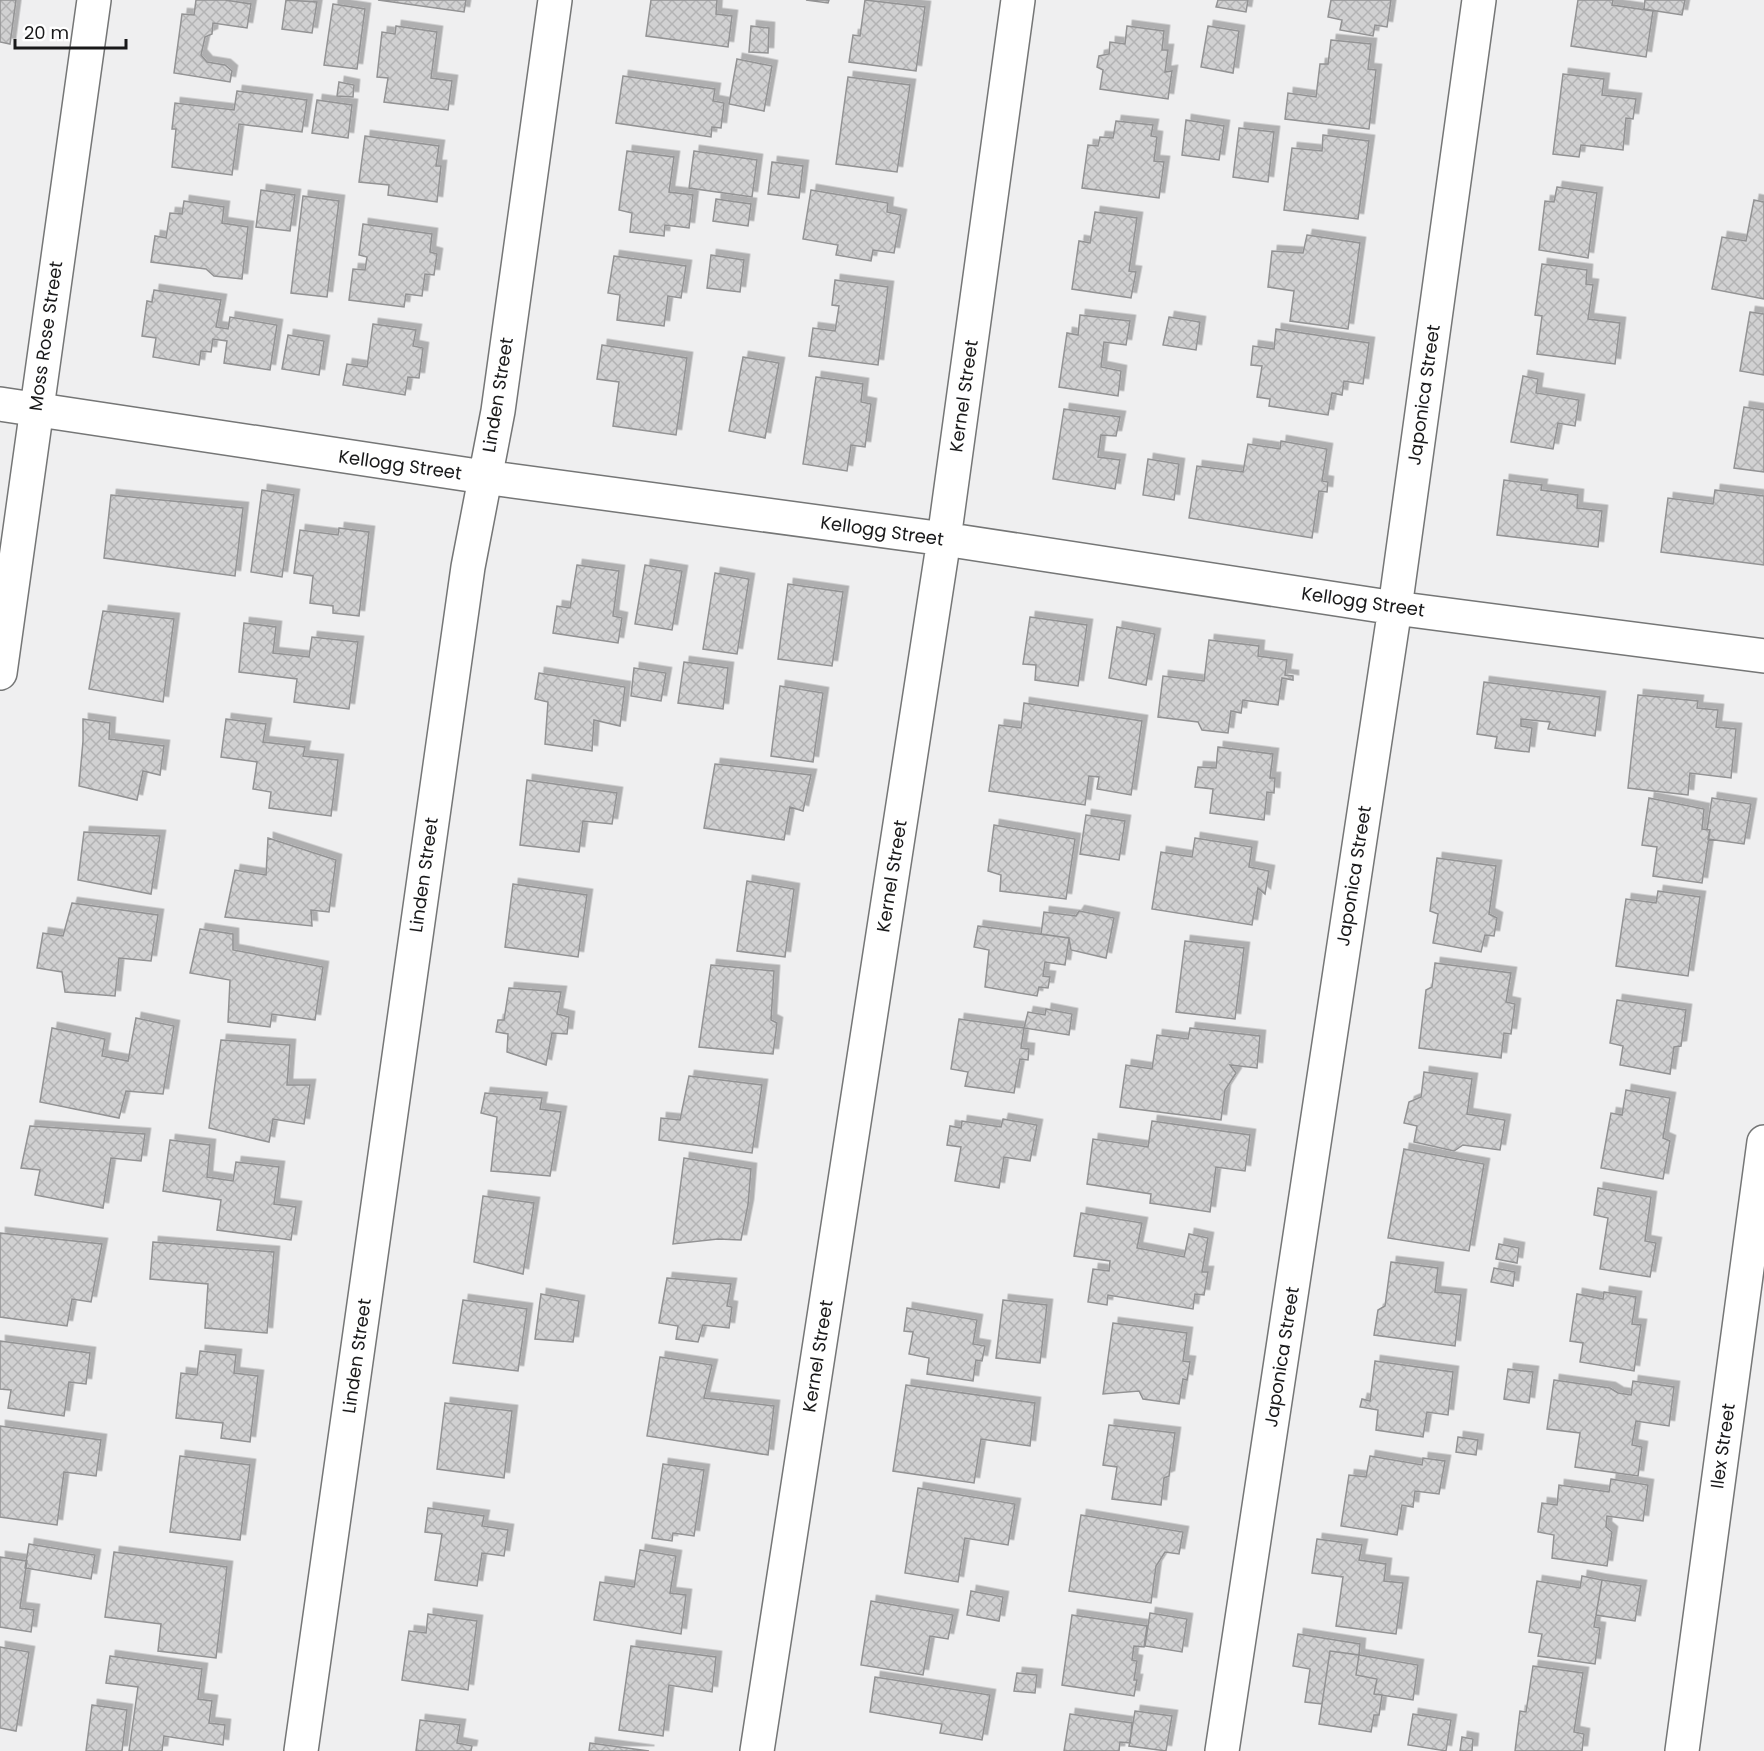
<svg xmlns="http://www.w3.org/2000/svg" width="1764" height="1751" font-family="Poppins,sans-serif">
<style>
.building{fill:url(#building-cross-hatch);stroke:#939394;stroke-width:1.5;filter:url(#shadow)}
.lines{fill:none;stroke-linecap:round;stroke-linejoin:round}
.minor-casing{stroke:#757676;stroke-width:36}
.minor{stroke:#fff;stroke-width:33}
.labels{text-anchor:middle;stroke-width:4.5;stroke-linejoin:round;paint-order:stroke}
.street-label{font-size:18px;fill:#19191a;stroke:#fff}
</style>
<defs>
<pattern id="building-cross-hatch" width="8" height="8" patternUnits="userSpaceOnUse" patternTransform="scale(1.5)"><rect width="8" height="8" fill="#d1d1d2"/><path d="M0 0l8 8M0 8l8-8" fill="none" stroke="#b3b3b4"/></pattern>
<filter id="shadow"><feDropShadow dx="5.5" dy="-5.5" stdDeviation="0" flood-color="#0004"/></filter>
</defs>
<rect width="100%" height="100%" fill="#efeff0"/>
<path class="building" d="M0,0H16L10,44L0,42Z
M196,0H225L251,4L247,28L213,23L212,34L205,37L201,55L207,62L225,65L232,71L230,82L174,73L182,14L194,15Z
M286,0L317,2L312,33L282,29Z
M378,0H466L464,12Z
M651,0H717L716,14L732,16L728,47L646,36Z
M806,0H829L828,3Z
M865,0L925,7L916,71L849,62L853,35L860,36Z
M1218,0H1248L1246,12L1216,7Z
M1331,0H1391L1387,27L1375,25L1373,36L1340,30L1342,20L1328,17Z
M1578,0H1613L1612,5L1653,11L1646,57L1571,46Z
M1645,0H1685L1682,15L1644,9Z
M333,4L365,9L357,69L324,65Z
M396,26L437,32L431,78L452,81L448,110L384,102L388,78L377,77L382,32L395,34Z
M751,26L769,28L768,53L749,52Z
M1127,26L1164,31L1162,50H1168L1165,72L1172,71L1168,99L1100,89L1103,70L1097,67L1099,56L1109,54L1110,42L1125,44Z
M1208,26L1239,31L1233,73L1201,67Z
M1331,40L1371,44L1368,69L1376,70L1369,129L1285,119L1288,93L1316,97L1320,64H1328Z
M737,59L772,66L764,111L729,104Z
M1563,74L1604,79L1602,95L1636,99L1633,119L1626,118L1623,150L1581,145L1579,157L1553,154Z
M623,76L715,89L713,101L724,103L721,128L712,127L711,137L616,123Z
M848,77L910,85L897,172L836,164Z
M339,82L354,85L353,97L337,96Z
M237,91L307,100L302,132L239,124L232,175L172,167L176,129H172L175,103L234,110Z
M317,100L352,105L348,138L312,133Z
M1186,120L1224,126L1219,160L1182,155Z
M1116,121L1153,125L1151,136L1157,137L1154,161L1164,162L1159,198L1082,188L1088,145L1098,146L1100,137L1113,138Z
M1239,128L1274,132L1268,182L1233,177Z
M1323,135L1369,141L1358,219L1284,210L1292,148L1322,151Z
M365,136L439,146L436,166H441L437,202L388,195L389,185L359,182Z
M627,151L674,157L669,192L693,195L689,228L665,225L664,236L630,232L632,213L619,210Z
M694,151L757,160L752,197L689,188Z
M772,162L803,166L799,198L768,194Z
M1557,187L1597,193L1588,258L1539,250L1545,201L1554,202Z
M261,190L295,195L290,231L256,227Z
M811,190L888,203L887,212L901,215L894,253L873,250L871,261L836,255L838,245L803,239Z
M303,196L339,201L327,297L291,293Z
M716,199L751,204L748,226L713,221Z
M1754,200L1764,202V299L1712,289L1722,237L1746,241Z
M184,201L224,207L222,223L248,227L242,279L214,276L206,269L151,262L155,236L166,238L170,213L182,214Z
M1095,212L1137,218L1129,271L1136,272L1131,298L1072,289L1079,241L1090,243Z
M363,224L432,234L430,252L437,254L434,275L425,274L422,296L406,294L404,307L349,300L353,269L365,270L367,257L359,255Z
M1307,235L1360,243L1348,329L1290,321L1294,291L1268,287L1272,251L1303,253Z
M711,255L744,260L740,292L707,288Z
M614,256L686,266L681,298L668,296L664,326L617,320L620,295L608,293Z
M1542,264L1587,270L1586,284L1593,285L1588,319L1620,323L1615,364L1537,354L1542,316L1535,315Z
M835,280L888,287L878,365L809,356L813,328L835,331L839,306L832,305Z
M154,290L221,300L216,327L228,329L230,317L277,325L270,370L224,363L227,341L213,339L211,352L201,351L199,365L153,357L156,338L142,336L147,301L152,302Z
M1750,312L1764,314V375L1740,371Z
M1080,315L1130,321L1126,345L1104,342L1101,367L1121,371L1118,396L1059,387L1067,333L1078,335Z
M1169,317L1200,322L1196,350L1163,345Z
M373,324L416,330L413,346L423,348L419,378L408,377L405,395L343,385L347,364L367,367Z
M1276,329L1369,343L1363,384L1344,381L1342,395L1332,393L1328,415L1269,406L1270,399L1257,397L1262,366L1251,365L1253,346L1274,349Z
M288,335L324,341L319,375L282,369Z
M602,345L687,358L676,435L613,426L619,382L597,379Z
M743,357L779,363L765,438L729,431Z
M1523,376L1538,379L1536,393L1579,400L1575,426L1558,423L1553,449L1511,442Z
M816,377L863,384L861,402L871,404L865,447L851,445L847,471L803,464Z
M1744,407L1764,410V472L1734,468Z
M1064,409L1120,417L1116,436L1101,435L1098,457L1120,460L1115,489L1053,479Z
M1281,441L1327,449L1322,481L1328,482L1327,492L1319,491L1312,538L1189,518L1197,466L1243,472L1248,444L1280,449Z
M1148,459L1179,464L1174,500L1143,495Z
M1504,480L1542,485L1541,490L1578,495L1577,508L1602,511L1598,547L1497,535Z
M262,490L294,495L282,577L251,572Z
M1715,490L1764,496V565L1661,552L1668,498L1713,504Z
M111,495L243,508L235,576L104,558Z
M339,528L369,532L359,616L333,613V606L310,603L313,576L294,573L300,530L338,535Z
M577,565L619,571L613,616L622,618L618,643L553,633L557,606L570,608Z
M645,565L682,571L672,630L635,624Z
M715,573L749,579L737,654L703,649Z
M788,584L843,592L832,666L778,659Z
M103,611L174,619L163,702L89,689Z
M1030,617L1087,625L1078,686L1035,680L1036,665L1023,664Z
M244,623L276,627L273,653L309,657L312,637L358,642L349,709L294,702L297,679L239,672Z
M1117,627L1155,634L1146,685L1109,678Z
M1209,640L1259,646L1258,656L1287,660L1285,675L1293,676V680L1282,678L1278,705L1243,700L1241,713L1231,711L1228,733L1202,730L1198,722L1158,717L1163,676L1204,681Z
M684,662L728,668L723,709L678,703Z
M634,668L666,673L661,701L631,696Z
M539,673L625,687L620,726L594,720L592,751L545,744L548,702L535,699Z
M1484,682L1600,697L1595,736L1548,729L1550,722L1521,719V726L1532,728L1529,752L1495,748L1497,737L1477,734Z
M780,686L823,693L813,762L771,756Z
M1638,695L1698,701L1697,708L1718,710L1716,727L1736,729L1731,778L1690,773L1688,795L1628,788Z
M1024,703L1142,721L1131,795L1097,789L1099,777L1089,776L1085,805L989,791L999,725L1021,728Z
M83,719L110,723L109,739L164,746L160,775L143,771L137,800L79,786L83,741Z
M226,719L266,724L263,742L305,747L303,756L338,760L331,816L269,808L271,792L253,789L257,762L221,757Z
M1218,747L1273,754L1270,778H1275L1274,793L1267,792L1264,820L1210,813L1213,789L1195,787L1198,767L1216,768Z
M715,764L811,775L803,811L790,807L784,840L704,828Z
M527,780L617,793L612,824L583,821L579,852L520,845Z
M1649,798L1704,809L1702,829L1710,830L1702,883L1653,876L1657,847L1642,845Z
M1712,798L1751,804L1744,844L1708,839L1710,830H1707Z
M1086,815L1125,821L1119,860L1080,854Z
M994,825L1075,839L1066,899L1000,891L1001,875L988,871Z
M84,832L160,836L151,894L78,880Z
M268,838L336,860L329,912L311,910L312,926L225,917L235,870L266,875Z
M1195,838L1252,847L1249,867L1269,871L1265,894L1258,888L1252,925L1152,909L1161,852L1192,857Z
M1437,858L1496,866L1489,914L1497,918L1494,936L1485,935L1481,952L1433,943L1438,914L1430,911Z
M747,881L794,889L785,957L737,951Z
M513,884L587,895L578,957L505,947Z
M1658,891L1700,897L1688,976L1616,966L1626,899L1656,903Z
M72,903L158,915L151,961L119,958L115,996L65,992L62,972L37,968L43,933L63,936Z
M1079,911L1114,918L1106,958L1071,950L1069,938L1041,934L1044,912L1076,916Z
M978,926L1069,938L1065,965L1045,962L1043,976L1050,977L1048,988L1039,987L1037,996L985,987L989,950L974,947Z
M200,929L233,934V950L323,967L315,1020L272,1014L270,1027L228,1022L230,980L190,973Z
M1185,941L1244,948L1235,1019L1176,1012Z
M1435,963L1511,973L1506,1002L1515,1004L1511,1034L1504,1033L1501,1058L1419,1048L1426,990L1432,987Z
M711,965L774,971L771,1020L777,1023L773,1054L699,1047Z
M509,988L561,992L557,1014L569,1017L567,1034L552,1033L546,1065L507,1052L508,1034L496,1032L498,1020H504Z
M1617,1000L1686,1010L1681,1046L1674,1047L1670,1074L1620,1065L1623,1046L1610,1043Z
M1046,1009L1072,1014L1069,1035L1024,1028L1028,1012L1045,1015Z
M136,1018L174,1026L163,1094L126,1091L119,1118L40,1102L52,1028L105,1039L102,1056L128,1061Z
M959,1019L1024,1028L1021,1048L1029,1049L1028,1060L1020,1059L1014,1093L965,1086L968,1072L951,1069Z
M1190,1028L1260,1036L1257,1068L1230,1065L1236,1073L1225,1090L1221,1120L1120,1107L1126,1065L1152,1069L1157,1035L1188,1039Z
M221,1040L290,1045L287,1085H310L304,1124L273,1119L269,1142L209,1128Z
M1424,1072L1472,1079L1467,1114L1505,1120L1500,1150L1463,1145L1454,1151L1414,1142L1417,1126L1404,1123L1409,1102L1421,1097Z
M689,1076L762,1085L752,1153L659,1140L661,1118L680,1120Z
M1626,1090L1670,1098L1663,1138L1670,1141L1663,1179L1601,1168L1611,1113L1622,1115Z
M485,1093L542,1098L540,1109L561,1112L550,1176L491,1171L497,1117L481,1113Z
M1003,1119L1037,1125L1030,1161L1004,1157L999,1188L955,1181L961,1147L947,1145L950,1126L961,1128L962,1121L1001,1127Z
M1152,1121L1250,1135L1245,1171L1216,1167L1210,1212L1150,1203L1151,1194L1087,1184L1093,1139L1148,1147Z
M30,1126L145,1134L141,1161L111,1158L103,1208L35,1195L40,1170L21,1168Z
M170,1140L210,1145L207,1177L233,1181L236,1162L279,1167L274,1204L296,1207L291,1240L217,1230L221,1200L163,1191Z
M1404,1149L1484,1164L1469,1251L1388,1238Z
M684,1158L751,1169L748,1205L741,1240L718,1239L673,1244Z
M1598,1188L1651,1197L1645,1241L1656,1243L1650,1277L1600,1269L1608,1218L1594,1215Z
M483,1196L534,1203L523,1274L474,1262Z
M1081,1213L1142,1223L1137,1248L1184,1257L1189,1234L1208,1238L1202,1272H1208L1204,1295L1195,1294L1193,1309L1108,1295L1107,1305L1088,1302L1093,1269L1109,1271L1110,1261L1074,1256Z
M0,1233L102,1244L91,1302L72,1299L67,1326L0,1317Z
M153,1242L274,1252L267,1333L205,1328L208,1284L150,1279Z
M1499,1244L1519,1248L1517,1263L1496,1259Z
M1391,1262L1438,1268L1435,1292L1461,1295L1455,1346L1374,1335L1378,1310L1385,1306Z
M1494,1268L1515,1272L1513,1286L1491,1282Z
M667,1278L731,1284L727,1306L732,1307L729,1328L703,1325L698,1342L676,1339L678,1326L659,1323Z
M1604,1292L1636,1297L1632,1324L1641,1325L1634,1371L1580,1362L1583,1343L1570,1341L1577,1294L1603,1299Z
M541,1294L579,1301L573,1342L535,1339Z
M463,1300L527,1309L518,1371L453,1363Z
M1003,1300L1047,1305L1040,1363L996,1358Z
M907,1308L977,1320L973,1344L985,1346L982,1361L976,1360L973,1381L927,1374L929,1358L909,1354L913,1332L904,1331Z
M1113,1323L1187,1333L1183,1361L1190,1362L1187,1380L1183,1379L1179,1404L1143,1399L1139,1391L1103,1394Z
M0,1341L90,1353L86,1384L69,1382L64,1416L8,1408L11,1390L0,1389Z
M200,1351L236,1355L234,1373L258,1376L250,1442L221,1438L223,1423L176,1418L181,1373L197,1375Z
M660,1357L712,1365L704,1398L774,1406L768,1455L647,1436Z
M1375,1361L1453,1372L1448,1415L1427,1412L1423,1437L1376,1430L1378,1410L1360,1407L1362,1399L1370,1401Z
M1508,1369L1533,1372L1529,1403L1504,1399Z
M1554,1380L1610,1388L1618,1393L1631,1395L1633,1381L1674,1387L1669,1426L1636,1421L1632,1445L1642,1447L1638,1476L1575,1467L1580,1433L1547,1429Z
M906,1385L1035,1403L1030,1446L981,1439L974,1483L893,1471Z
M445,1403L512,1411L504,1478L437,1469Z
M1109,1425L1175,1433L1169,1476L1164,1478L1161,1505L1112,1499L1117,1467L1103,1465Z
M0,1426L101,1440L96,1476L64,1472L57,1525L0,1517Z
M1458,1437L1478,1440L1476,1455L1456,1452Z
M180,1456L250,1465L240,1540L170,1532Z
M1370,1456L1422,1465L1423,1458L1445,1461L1439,1494L1415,1491L1413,1507L1402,1505L1397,1535L1341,1526L1349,1475L1366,1477Z
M663,1464L704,1470L694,1536L673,1533L672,1541L652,1538Z
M1611,1479L1648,1485L1643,1521L1607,1516L1606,1527L1612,1532L1607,1566L1552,1558L1554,1535L1538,1532L1542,1503L1557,1505L1559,1485L1609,1492Z
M918,1488L1015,1504L1008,1545L965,1538L958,1582L905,1573Z
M428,1508L484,1516L482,1526L508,1530L504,1556L482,1553L477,1586L435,1580L442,1534L425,1532Z
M1081,1515L1183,1532L1179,1554L1165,1552L1156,1566L1151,1603L1069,1591Z
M1317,1539L1362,1545L1359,1560L1386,1564L1384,1581L1403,1583L1396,1634L1336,1626L1343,1577L1312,1573Z
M29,1544L95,1555L91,1579L25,1568Z
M640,1550L676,1556L670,1593L686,1595L681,1634L594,1620L600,1582L634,1587Z
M114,1552L227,1567L216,1658L158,1651L161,1624L105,1617Z
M0,1557L27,1561L20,1608L34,1610L31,1632L0,1627Z
M1582,1576L1602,1580L1594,1627L1600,1628L1595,1664L1538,1656L1542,1634L1529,1632L1537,1581L1580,1588Z
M1602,1580L1641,1586L1635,1621L1596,1615Z
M971,1591L1003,1597L999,1621L967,1615Z
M871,1601L953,1615L948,1639L930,1636L923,1675L861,1665Z
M1150,1613L1187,1619L1182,1652L1145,1646Z
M428,1614L477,1621L468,1690L402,1680L409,1631L426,1633Z
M1072,1615L1147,1626L1144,1647L1134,1646L1132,1660L1137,1661L1134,1680H1137L1134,1696L1062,1685Z
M1298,1634L1360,1644L1359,1655L1330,1651L1322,1704L1305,1702L1310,1669L1293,1666Z
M631,1646L716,1657L712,1692L669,1685L663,1736L619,1730Z
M0,1647L29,1652L16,1731L0,1728Z
M1330,1651L1359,1655L1356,1675L1377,1679L1374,1694L1382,1695L1379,1715H1374L1371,1732L1319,1724Z
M1359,1655L1418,1665L1413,1700L1374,1694L1377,1679L1356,1675Z
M110,1656L202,1669L198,1699L212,1701L209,1723L225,1725L223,1745L164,1736L162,1751H129L138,1687L106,1683Z
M1533,1666L1583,1673L1574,1732L1584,1734L1582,1751H1515L1520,1711L1526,1712Z
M1017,1673L1037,1675L1035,1693L1014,1691Z
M875,1677L990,1695L982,1740L940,1733L942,1724L870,1712Z
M92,1705L127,1710L122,1751H86Z
M1135,1711L1172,1716L1166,1751L1129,1746Z
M1070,1714L1132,1723L1130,1743L1120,1742L1119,1751H1064Z
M1413,1714L1451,1720L1446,1751L1408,1745Z
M420,1720L460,1725L457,1743L472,1746L471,1751H416Z
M1462,1737L1473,1739L1472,1751H1460Z
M590,1743L649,1751H589Z"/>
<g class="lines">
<g class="minor-casing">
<path id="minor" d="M0,404L484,477L944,539L1395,608L1764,656
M0,673L94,0
M301,1751L468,567L498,411L555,0
M757,1751L944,539L1018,0
M1222,1751L1395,608L1479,0
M1682,1751L1764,1142"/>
</g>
<use href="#minor" class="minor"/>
</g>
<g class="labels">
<g class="street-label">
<text transform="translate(46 336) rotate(-82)" y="6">Moss Rose Street</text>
<text transform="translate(498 395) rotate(-81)" y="6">Linden Street</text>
<text transform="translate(1424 395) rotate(-82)" y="6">Japonica Street</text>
<text transform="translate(964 396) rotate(-82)" y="6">Kernel Street</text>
<text transform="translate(400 465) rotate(8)" y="6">Kellogg Street</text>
<text transform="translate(882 531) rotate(8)" y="6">Kellogg Street</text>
<text transform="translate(1363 602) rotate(8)" y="6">Kellogg Street</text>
<text transform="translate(424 875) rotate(-82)" y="6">Linden Street</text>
<text transform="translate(892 876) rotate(-81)" y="6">Kernel Street</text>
<text transform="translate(1354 876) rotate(-81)" y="6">Japonica Street</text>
<text transform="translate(357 1356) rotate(-82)" y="6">Linden Street</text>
<text transform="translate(818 1356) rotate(-81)" y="6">Kernel Street</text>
<text transform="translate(1282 1357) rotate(-81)" y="6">Japonica Street</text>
<text transform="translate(1723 1446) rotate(-82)" y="6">Ilex Street</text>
</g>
</g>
<path d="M15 39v9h111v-9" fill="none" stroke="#19191a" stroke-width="3"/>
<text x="24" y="39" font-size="18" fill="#19191a" stroke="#ffffff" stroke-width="4.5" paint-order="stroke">20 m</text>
</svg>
